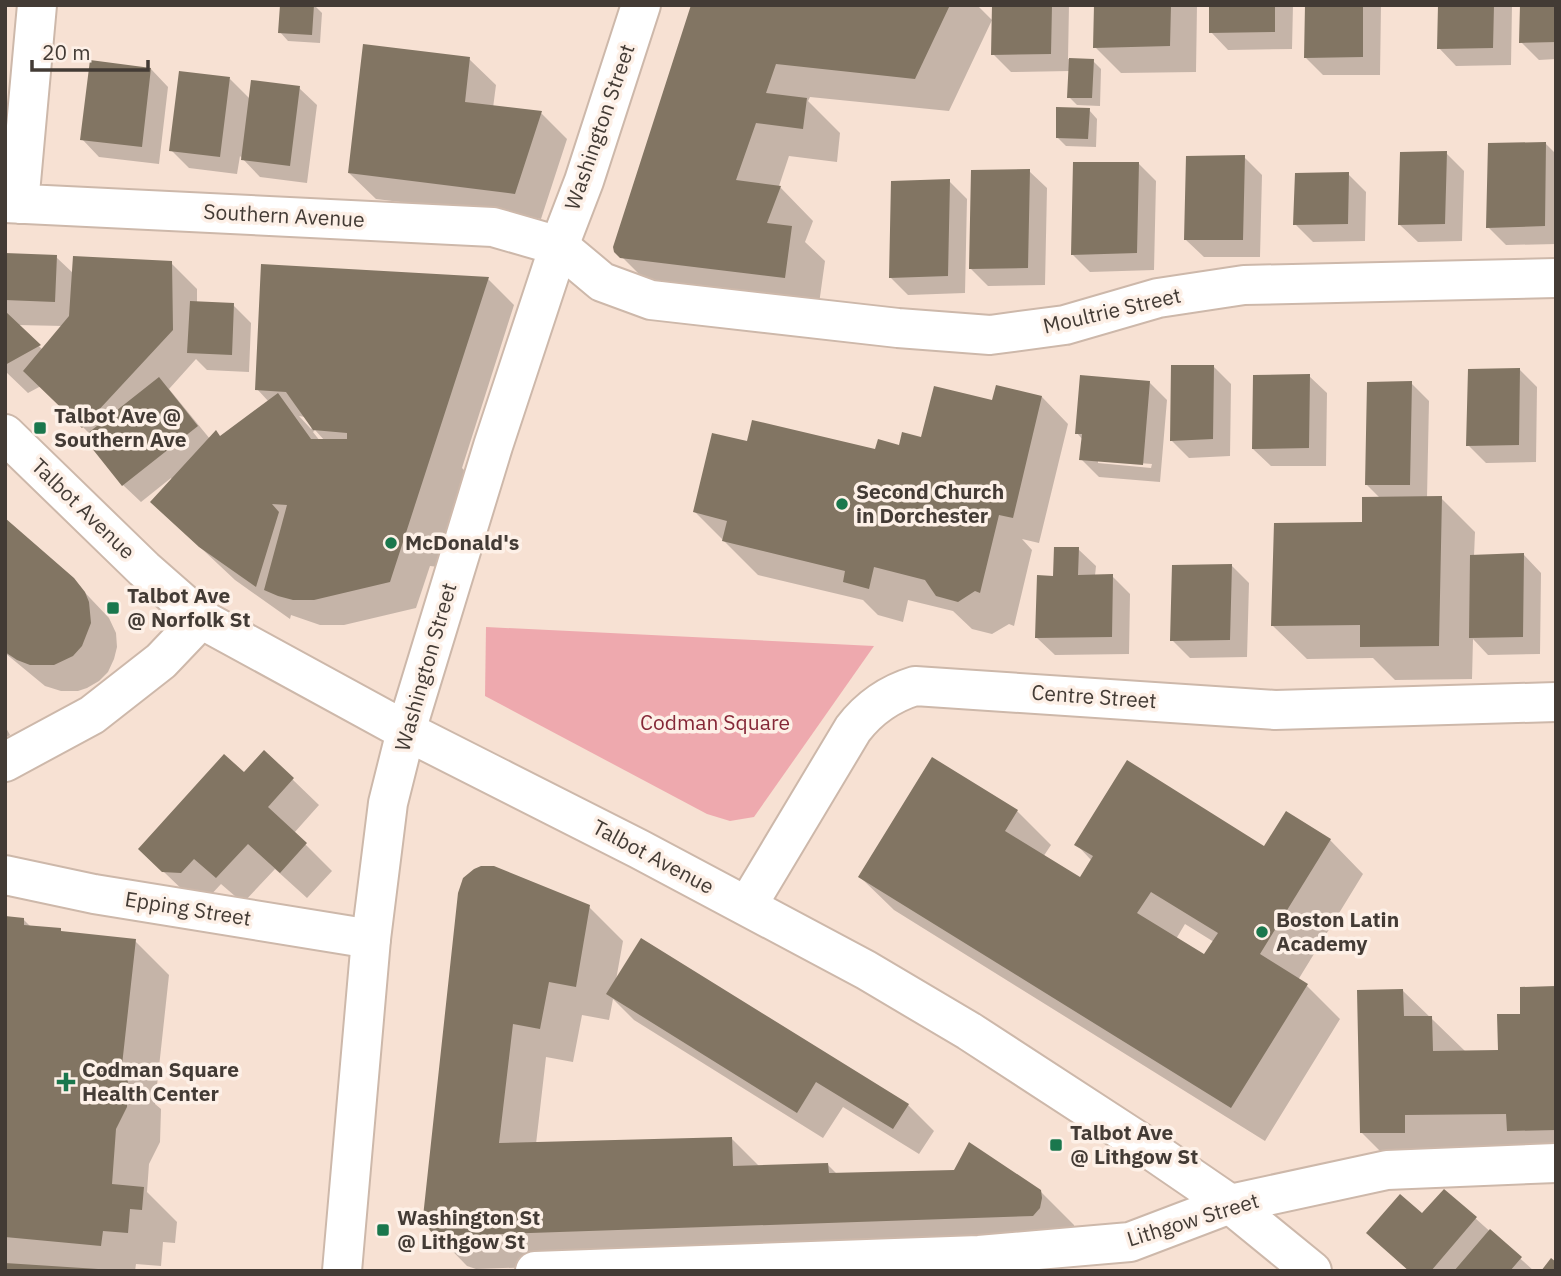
<svg xmlns="http://www.w3.org/2000/svg" width="1561" height="1276" font-family="'IBM Plex Sans',sans-serif">
<style>
.park{fill:#eea9ae}
.shadow{fill:#0003;fill-rule:evenodd}
.building{fill:#827563;fill-rule:evenodd}
.lines{fill:none;stroke-linecap:round;stroke-linejoin:round}
.minor-casing{stroke:#cdb8aa;stroke-width:42}
.secondary-casing{stroke:#cdb8aa;stroke-width:42}
.minor{stroke:#fff;stroke-width:38}
.secondary{stroke:#fff;stroke-width:38}
.poi-dot{fill:#1a774d;stroke:#fdf0e7;stroke-width:2.5}
.labels{text-anchor:middle;stroke-width:7;stroke-linejoin:round;paint-order:stroke}
.street-label{font-size:21px;fill:#433b35;stroke:#fdf0e7}
.poi-label{font-size:21px;font-weight:bold;fill:#433b35;stroke:#fdf0e7;text-anchor:start}
.park-label{font-size:21px;fill:#852737;stroke:#fdf0e7}
</style>
<rect width="100%" height="100%" fill="#f7e1d3"/>
<path class="park" d="M486,627L874,646L754,817L730,821L707,814L485,696Z"/>
<path class="shadow" d="M281,5H314L322,13L320,43L288,41L280,32Z
M693,5H977L992,20L949,111L810,97L808,101L840,133L837,162L789,156L779,186L813,221L805,242L825,261L818,311L656,291L616,251Z
M994,5H1069L1068,59L1093,61L1101,69L1100,106L1077,105L1069,97L1070,71L1011,72L993,54Z
M1096,5H1197L1196,72L1121,73L1095,47Z
M1211,5H1293L1292,49L1228,50L1211,32Z
M1307,5H1381L1380,75H1323L1306,58Z
M1440,5H1512L1511,65L1456,66L1439,48Z
M1556,5V59L1539,60L1521,42Z
M469,59L496,85L493,108L541,113L567,139L541,219L376,199L349,173Z
M151,69L168,87L159,164L99,157L82,139Z
M230,79L250,99L299,88L317,105L307,183L260,177L240,156L237,174L189,168L171,150Z
M1089,110L1097,119L1096,147L1066,146L1057,137Z
M1545,143L1556,154V244L1506,245L1488,227Z
M1446,153L1464,171L1462,241L1418,242L1400,225Z
M1244,157L1262,175L1260,257H1204L1186,240Z
M1138,163L1156,181L1154,270L1090,272L1072,254Z
M1029,171L1047,188L1045,285L988,286L971,269Z
M1348,174L1366,192L1365,241L1313,242L1295,224Z
M949,181L967,199L965,293L908,295L890,277Z
M5,255L56,257L74,274L171,263L197,289V303L233,305L251,323L249,372L207,370L196,359L169,389L210,439L221,438L269,402L257,389L488,279L514,305L462,468L469,475L439,567L430,566L416,608L344,625H320L291,615L290,619L235,580L152,502L172,480L171,478L141,502L123,485L90,434L41,386L28,393L5,371ZM17,325L63,326L43,350ZM299,416L305,417L313,427L311,429ZM315,430L325,441H320L313,432Z
M1214,367L1231,384L1230,456L1189,458L1171,440Z
M1520,370L1537,387L1536,462L1486,463L1468,445Z
M1309,376L1327,393L1326,466H1271L1253,449Z
M1149,382L1167,400L1160,482L1099,477L1081,459L1083,440L1077,433ZM1098,460L1152,464L1151,468L1098,463Z
M1411,383L1429,401L1427,498H1441L1475,532L1474,556L1524,555L1541,573L1540,654L1488,655L1473,639L1472,679L1395,680L1373,658L1307,659L1273,626L1364,524L1381,499L1367,485Z
M1042,397L1068,424L1039,543L1022,539L1032,550L1014,626L1009,624L992,634L972,629L953,611L908,600L903,622L878,615L863,600L758,575L695,512L748,443L877,452L927,440L993,403Z
M5,520L73,580L109,618L116,633L117,647L114,659L108,672L99,681L87,688L78,691H61L45,686L5,653Z
M1078,549L1096,566L1095,576H1112L1130,594L1129,654L1055,655L1037,638L1055,577Z
M1231,565L1249,583L1247,657L1190,658L1172,640Z
M5,726L10,735L5,738Z
M264,752L319,805L294,833L332,871L307,898L275,869L243,903L221,884L208,898L190,897L140,849L244,775Z
M1017,811L1051,845L1043,857L1080,879L1092,861L1077,845L1265,848L1330,840L1363,874L1298,980L1306,985L1340,1019L1265,1141L894,910L860,877ZM1185,924L1214,942L1205,957L1176,939Z
M459,893L589,907L623,941L616,980L908,1105L934,1131L919,1154L843,1107L823,1138L634,1020L613,999L609,1020L582,1015L573,1062L546,1057L536,1144L731,1138L760,1167L828,1165L837,1174L1040,1191L1074,1225L1075,1233L1067,1249L476,1269L467,1266L433,1231Z
M5,917L24,920L31,927L63,933L135,941L169,975L155,1104L161,1109L160,1142L149,1164L147,1192L177,1222L175,1243L163,1242L161,1266L136,1264L135,1271H5Z
M1556,988V1164L1525,1147L1438,1149V1166H1395L1361,1132L1402,990L1465,1051L1500,1052L1522,1015Z
M1423,1215L1475,1218L1534,1271H1409L1368,1233Z"/>
<path class="building" d="M280,5H314L312,35L278,33Z
M691,5H950L915,79L776,64L766,93L807,98L803,129L756,123L736,180L781,186L767,223L792,226L785,278L620,258L614,252L613,247Z
M992,5H1052L1051,54L991,55Z
M1094,5H1171L1170,46L1093,48Z
M1209,5H1275V32L1209,33Z
M1305,5H1363V57L1304,58Z
M1438,5H1494L1493,48L1437,49Z
M1520,5H1556V42L1519,43Z
M363,44L470,57L465,102L542,111L515,194L348,173Z
M1069,58L1094,59L1092,98H1067Z
M90,60L151,68L142,147L80,140Z
M179,71L230,77L220,157L169,151Z
M251,80L300,86L290,166L241,160Z
M1056,107L1090,108L1088,139L1056,138Z
M1546,142L1545,226L1486,228L1488,143Z
M1447,151L1445,224L1398,225L1400,152Z
M1245,155L1243,240H1184L1186,156Z
M1073,162H1139L1137,253L1071,255Z
M1030,169L1028,268L969,269L971,170Z
M1349,172L1348,224L1293,225L1295,173Z
M950,179L948,276L889,278L891,181Z
M5,253L57,255L55,302L5,300Z
M73,256L172,261L173,330L82,428L23,371L69,316Z
M261,264L489,277L390,582L314,600H293L278,596L264,590L287,505L272,504L279,512L256,587L199,547L150,502L216,430L220,436L278,393L311,439H347V433L313,430L286,392L255,390Z
M190,301L234,303L232,355L187,353Z
M5,311L41,345L5,365Z
M1171,365H1214L1213,439L1170,441Z
M1520,368L1519,445L1466,446L1468,369Z
M1310,374L1309,448L1252,449L1253,375Z
M1080,375L1150,381L1143,465L1079,460L1082,434H1075Z
M159,377L198,426L122,486L83,437Z
M1412,381L1410,485H1365L1367,382Z
M996,385L1042,396L1013,518L999,515L980,593L975,591L958,602L936,596L925,580L874,567L869,589L843,582L845,571L722,541L727,521L693,512L712,433L747,441L752,420L875,449L878,439L899,445L902,432L921,437L934,386L992,400Z
M1442,496L1439,646L1360,647V625L1271,626L1274,523L1362,522V497Z
M5,518L74,578L85,592L89,602L91,623L82,646L73,656L54,665H30L17,660L5,652Z
M1054,547H1079L1078,575L1113,574L1112,637L1035,638L1037,575L1053,576Z
M1524,553L1523,637L1469,638L1470,555Z
M1232,564L1230,640L1170,641L1172,565Z
M264,750L294,778L268,807L307,843L280,873L248,844L216,878L194,859L181,873L162,872L138,849L224,754L244,772Z
M932,757L1018,810L1005,831L1080,877L1093,856L1074,845L1127,760L1264,846L1286,811L1331,839L1260,954L1308,984L1231,1108L858,877ZM1151,892L1218,933L1204,954L1137,913Z
M481,866H494L590,905L576,987L549,982L540,1029L513,1024L499,1143L732,1137L733,1166L828,1163L829,1173L954,1170L969,1142L1041,1190L1042,1198L1040,1208L1033,1216L440,1236L432,1233L426,1225L423,1217L458,893L463,878L474,869Z
M5,916L24,918V925L61,928V931L136,939L121,1074H128L127,1107L116,1129L112,1184L144,1187L142,1210L130,1209L128,1233L103,1231L101,1246L5,1237Z
M641,938L909,1104L893,1129L816,1082L797,1113L606,994Z
M1556,986V1130L1507,1131L1506,1114L1405,1115V1133H1360L1357,990L1403,989L1404,1016H1432L1433,1051L1498,1050L1497,1014H1520V987Z
M1444,1189L1477,1217L1431,1271H1409L1366,1233L1400,1194L1422,1213Z
M1490,1229L1522,1257L1510,1271H1454Z
M1551,1258L1556,1262V1271H1541Z
M5,1263L98,1269V1271H5Z"/>
<g class="lines">
<g class="minor-casing">
<path id="minor" d="M5,203L493,227L559,246L602,282L651,300L898,328L990,335L1065,325L1158,298L1244,285L1556,278
M19,204L37,5
M5,875L94,894L371,939
M747,906L853,729C869,708 889,694 915,686L1275,710L1556,702
M535,1271L979,1255L1130,1242L1230,1204L1387,1170L1556,1163"/>
</g>
<g class="secondary-casing">
<path id="secondary" d="M5,434L144,569L201,619L406,731L639,849L866,970L969,1031L1141,1143L1230,1204L1312,1271
M5,762L92,715L161,661L201,619
M342,1271L371,939L388,803L406,731L493,446L559,246L584,181L641,5"/>
</g>
<use href="#minor" class="minor"/>
<use href="#secondary" class="secondary"/>
</g>
<g class="poi-dot">
<rect x="33" y="421" width="14" height="14" rx="3.5"/>
<circle cx="842" cy="504" r="7"/>
<circle cx="391" cy="543" r="7"/>
<rect x="106" y="601" width="14" height="14" rx="3.5"/>
<circle cx="1262" cy="932" r="7"/>
<path d="M62.5 1071.5h7v7h7v7h-7v7h-7v-7h-7v-7h7z"/>
<rect x="1049" y="1138" width="14" height="14" rx="3.5"/>
<rect x="376" y="1223" width="14" height="14" rx="3.5"/>
</g>
<g class="labels">
<g class="street-label">
<text transform="translate(600 127) rotate(-71)" y="7">Washington Street</text>
<text transform="translate(284 216) rotate(3)" y="7">Southern Avenue</text>
<text transform="translate(1112 311) rotate(-13)" y="7">Moultrie Street</text>
<text transform="translate(83 509) rotate(44)" y="7">Talbot Avenue</text>
<text transform="translate(426 667) rotate(-74)" y="7">Washington Street</text>
<text transform="translate(1094 697) rotate(4)" y="7">Centre Street</text>
<text transform="translate(653 857) rotate(28)" y="7">Talbot Avenue</text>
<text transform="translate(188 909) rotate(9)" y="7">Epping Street</text>
<text transform="translate(1193 1220) rotate(-17)" y="7">Lithgow Street</text>
</g>
<g class="poi-label">
<text x="54" y="423">Talbot Ave @<tspan x="54" dy="24">Southern Ave</tspan></text>
<text x="856" y="499">Second Church<tspan x="856" dy="24">in Dorchester</tspan></text>
<text x="405" y="550">McDonald's</text>
<text x="127" y="603">Talbot Ave<tspan x="127" dy="24">@ Norfolk St</tspan></text>
<text x="1276" y="927">Boston Latin<tspan x="1276" dy="24">Academy</tspan></text>
<text x="82" y="1077">Codman Square<tspan x="82" dy="24">Health Center</tspan></text>
<text x="1070" y="1140">Talbot Ave<tspan x="1070" dy="24">@ Lithgow St</tspan></text>
<text x="397" y="1225">Washington St<tspan x="397" dy="24">@ Lithgow St</tspan></text>
</g>
<g class="park-label">
<text x="715" y="730">Codman Square</text>
</g>
</g>
<rect width="1561" height="1276" fill="none" stroke="#433b35" stroke-width="14"/>
<path d="M32 60v10h116v-10" fill="none" stroke="#433b35" stroke-width="3.5"/>
<text x="42" y="60" font-size="21" fill="#433b35" stroke="#fdf0e7" stroke-width="5" paint-order="stroke">20 m</text>
</svg>
